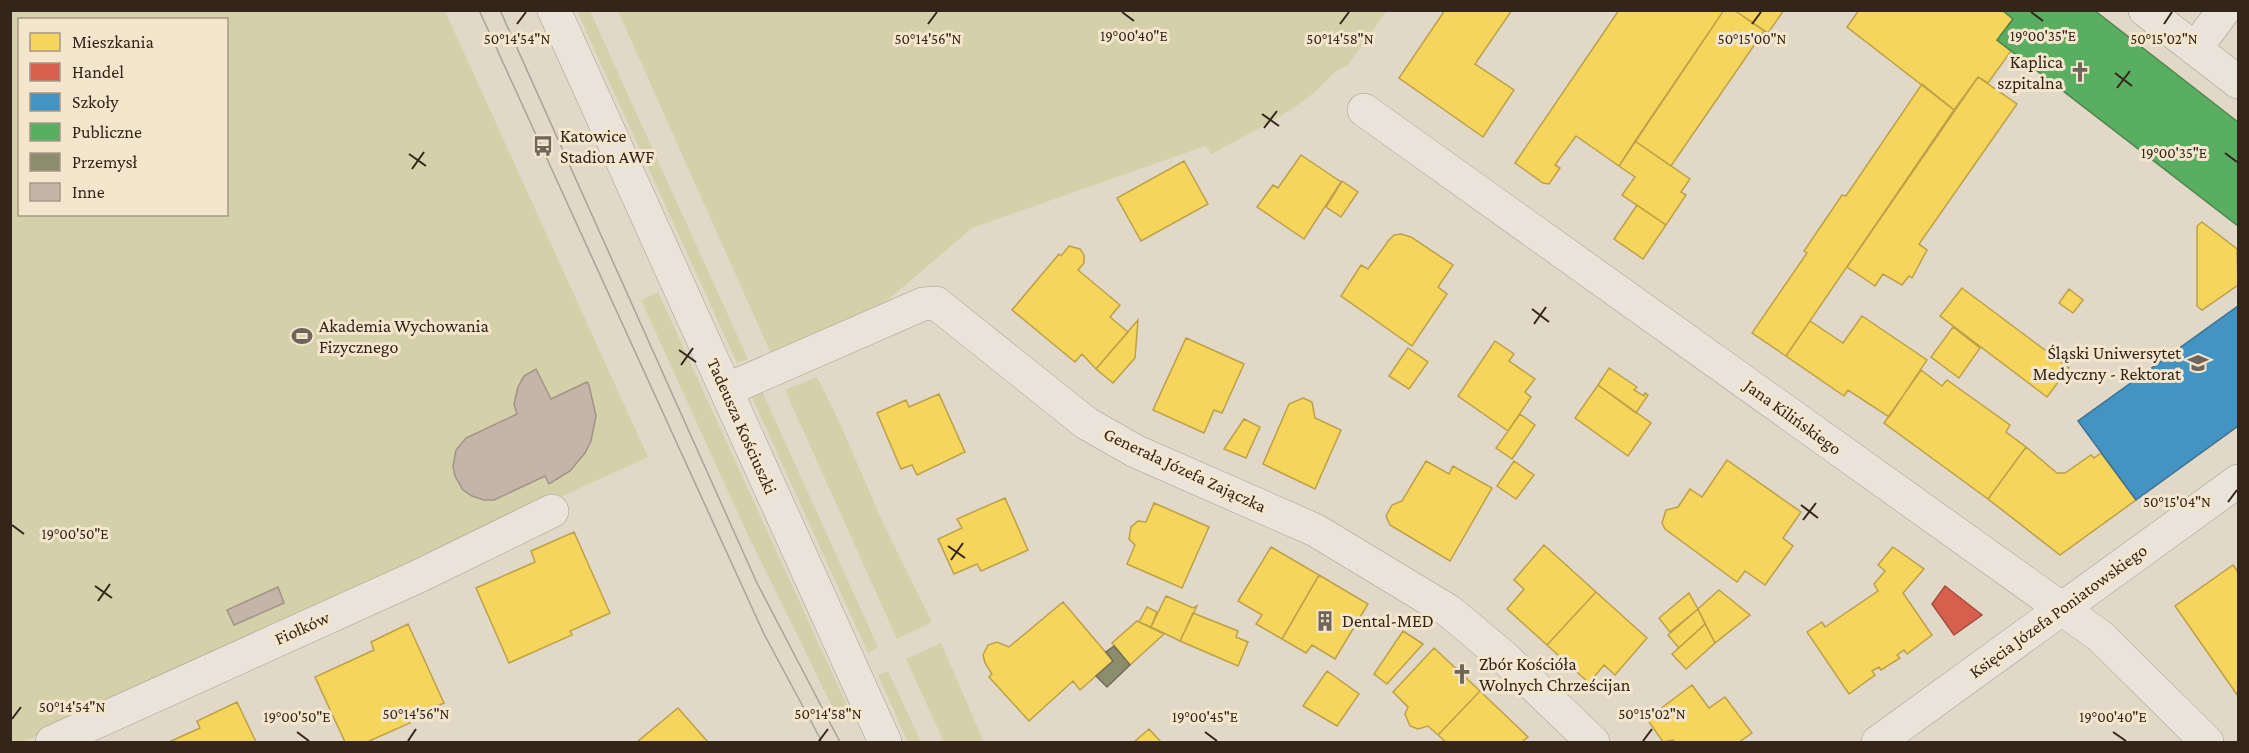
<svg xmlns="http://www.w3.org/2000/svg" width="2249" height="753" font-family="'Crimson Pro',serif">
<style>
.green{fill:#d4d0aa;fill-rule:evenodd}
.homes{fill:#f6d55c;stroke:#bca048;stroke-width:1.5}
.shops{fill:#d6604d;stroke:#a54e3e;stroke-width:1.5}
.schools{fill:#4393c3;stroke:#3e7291;stroke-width:1.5}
.public{fill:#5aae61;stroke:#4f854c;stroke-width:1.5}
.industry{fill:#8c8c6e;stroke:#726d55;stroke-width:1.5}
.building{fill:#c5b5a9;stroke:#a19388;stroke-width:1.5}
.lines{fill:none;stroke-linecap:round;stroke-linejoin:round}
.minor-casing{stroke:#a69d92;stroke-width:34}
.minor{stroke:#eae3da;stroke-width:33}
.tram{stroke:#a9a29b;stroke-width:1.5}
.ticks{fill:none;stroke:#34251b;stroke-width:2}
.labels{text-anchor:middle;stroke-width:6;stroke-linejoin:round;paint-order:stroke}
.poi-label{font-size:18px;fill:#34251b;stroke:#f4e5cd;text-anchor:start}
.street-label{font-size:18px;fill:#34251b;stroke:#f4e5cd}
.ticks-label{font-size:15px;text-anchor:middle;fill:#34251b;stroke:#f4e5cd;stroke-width:6;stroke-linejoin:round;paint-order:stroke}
</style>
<rect width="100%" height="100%" fill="#e2d8c8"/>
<path class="green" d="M10,11H445L648,457L23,742H11ZM20,20H226V214H20Z
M577,11H590L748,359L737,363Z
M618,11H1387L1347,66C1334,69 1329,79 1319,88C1290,115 1246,134 1212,154L1205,146L972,228L883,304L772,356Z
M658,292L849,710L837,716L747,533L641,300Z
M817,377L838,419L884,525L932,622L897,639L785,390Z
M761,389L878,647L868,653L750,393Z
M941,643L984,742H944L906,659Z
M888,671L921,742H908L878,675Z"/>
<path class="homes" d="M1445,10H1512L1475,64L1514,90L1483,137L1399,78Z
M1619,10H1724L1619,166L1576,136L1555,165L1560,168L1549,184L1543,183L1515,163Z
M1724,10H1734L1764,31L1671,166L1635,141Z
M1734,10H1784L1768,33Z
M1859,10H2002L2013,19L1997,40L2011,51L1988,83L1978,77L1954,110L1847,27Z
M1978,77L2017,104L1919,244L1927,250L1912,278L1909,276L1902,285L1883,274L1875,286L1847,267Z
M1922,84L1954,110L1786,356L1752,333L1807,253L1804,251L1842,195L1846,196Z
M1635,141L1690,179L1681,192L1686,195L1666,225L1622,195L1635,177L1619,166Z
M1301,155L1341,182L1304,239L1257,207L1273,185L1278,188Z
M1184,161L1208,204L1141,241L1117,198Z
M1342,181L1358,192L1341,217L1326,207Z
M1637,205L1666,225L1643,259L1614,239Z
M2202,222L2237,249L2238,285L2202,310L2197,306V226Z
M1401,234L1411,237L1453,265L1438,287L1447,294L1412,346L1341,296L1361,265L1368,269L1389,240L1394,235Z
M1069,246L1080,249L1084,255V263L1078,270L1120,305L1110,317L1128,332L1096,369L1082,354L1075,362L1012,310L1059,254L1061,256Z
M1962,288L2069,368L2047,397L1940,316Z
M2069,289L2083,300L2073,313L2059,303Z
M1862,316L1927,360L1889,417L1848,390L1844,396L1786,356L1810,321L1843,343Z
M1138,320L1135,358L1113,383L1096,369Z
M1953,327L1980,348L1959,378L1931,357Z
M1186,338L1244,364L1222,413L1214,410L1204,433L1153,410Z
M1495,341L1514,354L1509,361L1535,379L1525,392L1531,397L1508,431L1458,396Z
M1408,348L1428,362L1409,389L1389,376Z
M1609,368L1637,387L1634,390L1644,396L1645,393L1648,395L1636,413L1598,385Z
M1921,370L1942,386L1947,380L2010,425L2006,432L2026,447L1988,499L1884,423Z
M1598,385L1651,423L1628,456L1575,418Z
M939,394L965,452L917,475L912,465L901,469L877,413L906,400L909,407Z
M1303,398L1312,402L1315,418L1341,430L1315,489L1263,464L1289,404Z
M1520,414L1535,425L1512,459L1496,448Z
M1244,419L1260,427L1246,458L1224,449Z
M2026,447L2057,473H2065L2091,455L2094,458L2101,453L2136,500L2060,555L1988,499Z
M1727,460L1801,512L1783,538L1793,546L1765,585L1745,571L1737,582L1665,529L1662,523L1666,510L1678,507L1690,489L1702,497Z
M1426,461L1449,474L1453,466L1492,488L1450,561L1390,525L1386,516L1392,505L1402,501Z
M1514,461L1534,475L1516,499L1497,486Z
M1005,498L1028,550L981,571L977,564L954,574L938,539L962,528L957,519Z
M1154,503L1209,527L1182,588L1127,564L1135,545L1129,539L1131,527L1138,521L1146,522Z
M574,532L610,613L570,631L572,635L509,663L476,588L535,562L531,551Z
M1544,545L1596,592L1547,645L1507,609L1524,589L1514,580Z
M1271,547L1319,575L1282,639L1256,624L1262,615L1238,601Z
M1893,547L1924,569L1903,593L1932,635L1907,654L1904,650L1897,655L1900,658L1881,670L1879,667L1872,671L1875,675L1849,694L1807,632L1822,622L1825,627L1878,591L1874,584L1885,571L1878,565Z
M2233,565L2238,572V696L2175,606Z
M1319,575L1368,604L1335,659L1312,645L1306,653L1282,639Z
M1719,590L1750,615L1715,643L1698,609Z
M1596,592L1647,638L1615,675L1604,665L1589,683L1547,645Z
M1689,593L1698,609L1670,632L1659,618Z
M1166,596L1193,608L1197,606L1180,641L1151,627Z
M1063,602L1113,661L1080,690L1073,681L1029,721L989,677L992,674L985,663L983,655L988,645L997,642L1009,647Z
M1147,607L1157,612L1151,627L1139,622Z
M1698,609L1705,624L1679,648L1668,635Z
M1193,613L1238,631L1236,637L1248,642L1238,666L1180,641Z
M1137,621L1164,634L1130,665L1112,643Z
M408,624L444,703L408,719L410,723L367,742H345L315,677L374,650L371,642Z
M1705,624L1715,643L1686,669L1672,654Z
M1403,631L1423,644L1387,684L1374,674Z
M1434,648L1480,691L1438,735L1428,726L1418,729L1410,726L1405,714L1408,707L1393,692Z
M1327,671L1359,694L1337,726L1303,706Z
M1692,685L1709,708L1725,697L1752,733L1739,742H1675L1673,740L1663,742L1647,719Z
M1480,691L1528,737L1522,742H1446L1438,735Z
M237,702L256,742H169L200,728L197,721Z
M678,708L708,742H637Z
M1149,729L1161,742H1134Z"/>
<path class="shops" d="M1945,586L1982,615L1954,635L1932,604Z"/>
<path class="schools" d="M2238,306V426L2136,500L2078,421Z"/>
<path class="public" d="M2002,10H2094L2238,122V226L1997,40L2013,19Z"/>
<path class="industry" d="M1114,646L1130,665L1107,687L1096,676L1113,661L1106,652Z"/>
<path class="building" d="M536,369L551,399L587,382L589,385L596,416L591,441L585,453L570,471L549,484L545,476L494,500H484L472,496L463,490L455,476L453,466L456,450L466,438L517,414L514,404L518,387L524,376Z
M278,587L284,603L234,625L227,610Z"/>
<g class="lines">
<g class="minor-casing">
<path id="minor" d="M554,10L885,742
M2145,10L2238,82
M2195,49L2224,10
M1364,110L2100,636L2207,742
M726,390L923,304L936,303L1086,423L1135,451L1315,530L1449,611L1505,658L1593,742
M52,742L417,577L552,511
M1878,742L2238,481"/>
</g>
<use href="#minor" class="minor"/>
<path class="tram" d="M479,10L764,634L822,742
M500,10L757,583L840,742"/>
</g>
<path class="ticks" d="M1122,12L1134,21M2031,12L2043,21M517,24L526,12M928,24L937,12M1340,24L1349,12M1752,24L1761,12M2164,24L2172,12M2115,73L2132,86M2117,88L2130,71M1262,114L1279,126M1264,128L1277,111M2225,153L2237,162M409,154L426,166M412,169L424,152M1532,309L1549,322M1534,324L1546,307M679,350L696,362M681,365L693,348M2228,502L2237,490M1801,505L1818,518M1803,520L1816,503M12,525L24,534M948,546L965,558M951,560L963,543M95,586L112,598M98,601L110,584M12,719L21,707M297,732L309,741M1205,732L1217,741M2113,732L2126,741M408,741L416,729M819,741L828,729M1643,741L1652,729"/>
<defs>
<g id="church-bare" transform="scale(1.62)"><path d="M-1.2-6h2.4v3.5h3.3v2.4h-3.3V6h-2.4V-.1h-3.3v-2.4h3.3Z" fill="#716458" stroke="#f4e5cd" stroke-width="2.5" paint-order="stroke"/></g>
<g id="bus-bare" transform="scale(1.62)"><path d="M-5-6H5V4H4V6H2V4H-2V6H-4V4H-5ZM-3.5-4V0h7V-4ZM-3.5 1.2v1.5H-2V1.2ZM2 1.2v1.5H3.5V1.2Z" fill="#716458" stroke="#f4e5cd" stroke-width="2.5" paint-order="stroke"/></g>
<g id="stadium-bare" transform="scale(1.62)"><path d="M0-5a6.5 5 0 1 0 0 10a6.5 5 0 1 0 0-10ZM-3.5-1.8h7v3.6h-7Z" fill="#716458" stroke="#f4e5cd" stroke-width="2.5" paint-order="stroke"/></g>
<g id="university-bare" transform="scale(1.62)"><path d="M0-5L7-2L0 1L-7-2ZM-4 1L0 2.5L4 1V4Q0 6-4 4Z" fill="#716458" stroke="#f4e5cd" stroke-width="2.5" paint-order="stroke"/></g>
<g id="building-bare" transform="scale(1.62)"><path d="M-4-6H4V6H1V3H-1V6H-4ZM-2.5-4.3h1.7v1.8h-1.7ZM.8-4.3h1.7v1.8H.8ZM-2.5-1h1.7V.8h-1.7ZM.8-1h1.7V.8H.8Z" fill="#716458" stroke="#f4e5cd" stroke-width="2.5" paint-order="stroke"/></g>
</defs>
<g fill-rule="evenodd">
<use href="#church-bare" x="2080" y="72"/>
<use href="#bus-bare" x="543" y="146"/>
<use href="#stadium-bare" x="302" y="336"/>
<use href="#university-bare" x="2198" y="363"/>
<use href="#building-bare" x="1325" y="621"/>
<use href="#church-bare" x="1462" y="674"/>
</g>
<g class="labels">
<g class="poi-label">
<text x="2063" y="68" text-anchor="end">Kaplica<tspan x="2063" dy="21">szpitalna</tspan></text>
<text x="560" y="142">Katowice<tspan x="560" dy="21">Stadion AWF</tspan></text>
<text x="319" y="332">Akademia Wychowania<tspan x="319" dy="21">Fizycznego</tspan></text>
<text x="2181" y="359" text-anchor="end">Śląski Uniwersytet<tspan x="2181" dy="21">Medyczny - Rektorat</tspan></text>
<text x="1342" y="627">Dental-MED</text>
<text x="1479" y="670">Zbór Kościóła<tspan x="1479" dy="21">Wolnych Chrześcijan</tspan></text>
</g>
<g class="street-label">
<text transform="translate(1793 417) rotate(36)" y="6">Jana Kilińskiego</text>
<text transform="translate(742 426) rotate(66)" y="6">Tadeusza Kościuszki</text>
<text transform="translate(1185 470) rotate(25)" y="6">Generała Józefa Zajączka</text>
<text transform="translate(2058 611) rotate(-36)" y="6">Księcia Józefa Poniatowskiego</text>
<text transform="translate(302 628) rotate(-24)" y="6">Fiołków</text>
</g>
</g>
<g class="ticks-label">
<text x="2043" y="41">19°00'35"E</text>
<text x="1134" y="41">19°00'40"E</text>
<text x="517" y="44">50°14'54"N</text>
<text x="928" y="44">50°14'56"N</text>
<text x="1340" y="44">50°14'58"N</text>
<text x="1752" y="44">50°15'00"N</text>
<text x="2164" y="44">50°15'02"N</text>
<text x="2174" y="158">19°00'35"E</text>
<text x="2177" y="507">50°15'04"N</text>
<text x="75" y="539">19°00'50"E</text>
<text x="72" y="712">50°14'54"N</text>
<text x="416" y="719">50°14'56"N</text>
<text x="828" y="719">50°14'58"N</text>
<text x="1652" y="719">50°15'02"N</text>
<text x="297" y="722">19°00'50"E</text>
<text x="1205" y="722">19°00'45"E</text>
<text x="2113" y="722">19°00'40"E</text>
</g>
<rect width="2249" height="753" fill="none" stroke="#34251b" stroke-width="24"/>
<rect x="18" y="18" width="210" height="198" fill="#f4e5cd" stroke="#a79886" stroke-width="1.5"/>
<rect x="30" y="33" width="30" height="18" fill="#f6d55c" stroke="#a79886" stroke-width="1.5"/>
<text x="72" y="48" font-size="18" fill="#34251b">Mieszkania</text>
<rect x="30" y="63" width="30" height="18" fill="#d6604d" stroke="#a79886" stroke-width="1.5"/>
<text x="72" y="78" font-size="18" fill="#34251b">Handel</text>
<rect x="30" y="93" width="30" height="18" fill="#4393c3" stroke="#a79886" stroke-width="1.5"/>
<text x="72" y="108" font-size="18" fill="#34251b">Szkoły</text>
<rect x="30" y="123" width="30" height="18" fill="#5aae61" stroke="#a79886" stroke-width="1.5"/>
<text x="72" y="138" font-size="18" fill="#34251b">Publiczne</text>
<rect x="30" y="153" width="30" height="18" fill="#8c8c6e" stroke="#a79886" stroke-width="1.5"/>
<text x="72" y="168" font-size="18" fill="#34251b">Przemysł</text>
<rect x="30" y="183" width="30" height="18" fill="#c5b5a9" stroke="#a79886" stroke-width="1.5"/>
<text x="72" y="198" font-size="18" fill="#34251b">Inne</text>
</svg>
